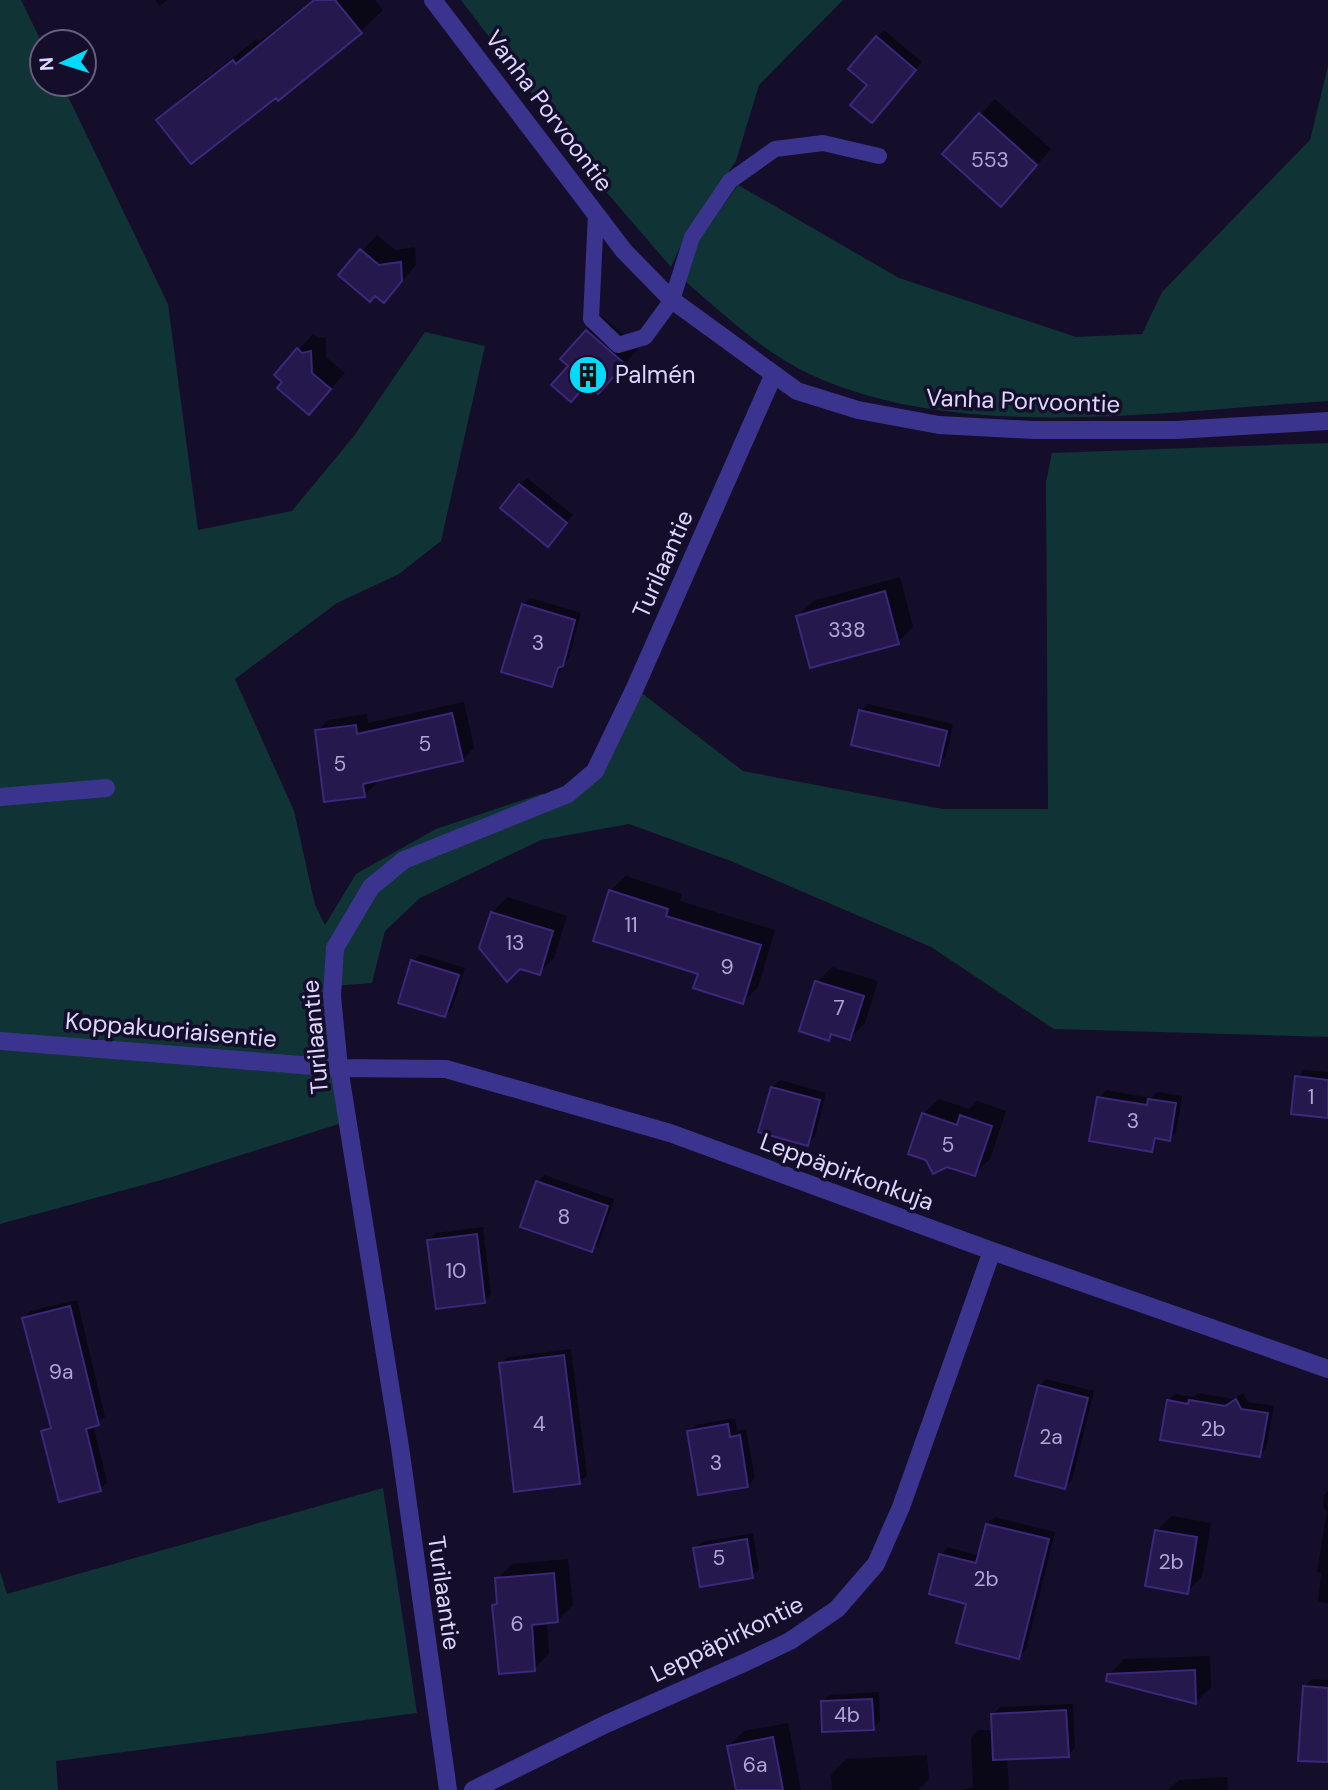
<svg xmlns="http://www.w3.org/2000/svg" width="1328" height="1790" font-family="'DM Sans',sans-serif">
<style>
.green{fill:#103435}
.shadow{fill:#0007}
.building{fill:#25184d;stroke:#3c277c;stroke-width:2}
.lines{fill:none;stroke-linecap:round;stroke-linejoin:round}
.service{stroke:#3b348e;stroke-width:16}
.minor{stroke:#3b348e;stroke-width:18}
.tertiary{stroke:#3b348e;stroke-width:18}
.labels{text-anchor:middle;stroke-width:7;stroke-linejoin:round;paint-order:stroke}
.number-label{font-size:21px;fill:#afa7d2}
.street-label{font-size:24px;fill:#ddd7ff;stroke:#140e2a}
.poi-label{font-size:24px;fill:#ddd7ff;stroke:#140e2a;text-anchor:start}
</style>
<rect width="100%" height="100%" fill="#140e2a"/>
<path class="green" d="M0,0H21L42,43V84H62L168,304L198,530L292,511L354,436L425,332L485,346L441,541L399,574L337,603L235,679L294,811L315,905L325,925L356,874L436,829L541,794H568L595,771L635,688L743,771L942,809H1048L1046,482L1052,453L1328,443V1037L1054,1029L931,947L731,861L629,824L541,840L420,898L385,931L372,983L332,986L348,1121L172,1177L0,1224Z
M461,0H843L759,85L736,161L686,234L671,267L608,194Z
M1328,66V401C1170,411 962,443 814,376C766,355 726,316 686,282L699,240L738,185L899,278L1076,337L1142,334L1162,292L1310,140Z
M383,1488L417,1713L56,1761L58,1790H0V1571L7,1594Z"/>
<path class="shadow" d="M155,0H167L160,6Z
M312,0H375L383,10L360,32L276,96L159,120L181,98L257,39L259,42Z
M884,30L922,62L879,114L877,37Z
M995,99L1051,149L1016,189L944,154Z
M377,235L395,250L415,247L416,265L384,301L341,274Z
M602,316L639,348L613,376L571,366L563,359Z
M313,334L318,338L326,337V357L345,373L309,413L276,375Z
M527,478L573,515L555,537L520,485Z
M900,577L913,627L898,642L798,616L813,601Z
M531,598L581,613L569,657L552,685L523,605Z
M464,702L474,748L462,760L375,779L376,784L364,795L317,731L328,720L367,714L368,723Z
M868,704L953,724L946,756L939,764L861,711Z
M626,876L682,894L680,901L775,930L758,987L743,1002L700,973L610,891Z
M507,897L567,916L554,958L539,973L492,913Z
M420,954L465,968L452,1008L445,1016L413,961Z
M832,967L878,981L865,1023L850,1038L834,1033L828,1039L817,982Z
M1304,1070L1328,1072V1117L1297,1077Z
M780,1080L826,1093L815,1136L807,1144L772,1087Z
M1106,1090L1151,1098L1157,1092L1182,1096L1176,1132L1169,1139L1160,1137L1151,1150L1099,1098Z
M939,1099L969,1109L977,1101L1006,1111L990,1159L974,1174L947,1165L923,1114Z
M544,1175L614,1199L599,1243L592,1250L537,1182Z
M483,1227L491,1294L484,1302L429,1240L436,1233Z
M77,1300L105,1417L93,1425L107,1482L100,1489L43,1431L51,1423L24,1318L31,1311Z
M571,1349L587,1475L580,1482L500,1364L508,1357Z
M1046,1379L1094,1391L1072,1480L1065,1487L1039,1386Z
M1198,1393L1233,1399L1243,1393L1248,1402L1274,1406L1266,1448L1259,1455L1168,1401L1175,1394L1194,1397Z
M735,1418L737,1431L746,1429L755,1478L748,1485L689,1432L696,1425Z
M1328,1491V1603L1318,1602L1321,1574L1317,1571L1327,1512L1323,1507L1324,1495Z
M1172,1516L1211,1523L1202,1577L1187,1592L1156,1531Z
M995,1517L1055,1532L1026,1650L1019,1657L968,1602L940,1555L948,1547L980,1556L987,1524Z
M753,1533L759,1569L752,1576L695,1549L702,1542Z
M568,1559L573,1605L557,1621L547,1622L549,1654L534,1669L494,1605L499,1601L497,1579L512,1564Z
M1210,1656L1211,1687L1196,1702L1109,1675L1124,1659Z
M1312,1679L1328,1680V1761L1304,1687Z
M879,1692L880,1721L873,1728L822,1702L830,1695Z
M1073,1704L1075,1748L1068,1755L1007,1758L1009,1790H961L973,1787L971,1738L978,1730H994L993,1715L1000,1707Z
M788,1723L801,1790H737L729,1746L744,1731Z
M927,1755L929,1779L918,1790H832L831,1775L846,1759Z
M1227,1777L1228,1790H1168L1179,1780Z"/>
<path class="building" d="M314,0H335L362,33L278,101L276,98L191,164L156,120L233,60L236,64Z
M876,36L916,70L872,123L850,105L867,85L848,69Z
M979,113L1037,165L1001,207L942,154Z
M360,249L379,265L401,262L402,281L384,303L375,296L370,302L338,275Z
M586,330L625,364L598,394L587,384L571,402L551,385L568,366L560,359Z
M297,348L302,353L311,351L312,373L331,389L309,415L277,388L282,382L274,375Z
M519,484L567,523L548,547L500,508Z
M885,591L899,644L810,668L796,616Z
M522,604L575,620L563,666L558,668L552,687L501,672Z
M859,710L947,731L939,766L851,745Z
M452,713L463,761L363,784L365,797L324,802L315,730L356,725L357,734Z
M609,890L668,909L666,916L761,945L743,1004L693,988L698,974L593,941Z
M491,912L553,931L540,975L520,969L507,982L479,948Z
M411,960L459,975L445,1017L398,1003Z
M815,981L864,996L850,1040L831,1034L829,1041L799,1031Z
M1295,1076L1328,1080V1118L1291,1114Z
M771,1087L820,1100L808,1146L758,1132Z
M1097,1097L1147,1105L1148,1099L1176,1103L1170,1141L1155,1138L1152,1152L1089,1141Z
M922,1113L957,1125L960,1115L992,1126L975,1176L947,1167L933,1174L926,1160L908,1154Z
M536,1181L608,1206L592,1252L520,1227Z
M477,1234L485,1303L436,1309L427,1240Z
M70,1306L99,1425L86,1429L101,1491L59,1502L41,1431L51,1428L22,1318Z
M564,1355L580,1484L514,1492L499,1363Z
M1038,1385L1088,1398L1065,1489L1015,1476Z
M1236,1399L1241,1409L1268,1413L1260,1457L1160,1440L1167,1400L1188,1404L1189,1400L1225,1406Z
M728,1424L730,1437L740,1435L748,1487L698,1495L687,1431Z
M986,1524L1049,1539L1019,1659L956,1643L966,1604L929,1594L939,1554L976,1563Z
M1155,1530L1197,1537L1188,1594L1145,1586Z
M747,1539L753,1578L700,1587L693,1548Z
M554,1573L558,1622L532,1625L535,1671L499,1674L492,1605L497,1604L495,1578Z
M1195,1670L1196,1704L1106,1681L1107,1674Z
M1303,1686L1328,1688V1762L1298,1761Z
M872,1699L874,1730L822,1732L821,1701Z
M1066,1710L1069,1757L993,1760L991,1714Z
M773,1737L783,1790H736L727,1746Z"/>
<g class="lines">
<path class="service" d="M596,214L591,319L618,345L645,337L672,300L692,237L730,181L775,149L823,143L879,156"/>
<path class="minor" d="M0,797L106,788
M0,1041L339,1068L446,1069L670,1133L992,1251L1328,1369
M448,1790L400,1447L339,1068L332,996L335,948L371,887L404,860L568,794L595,771L635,688L773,376
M473,1790L606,1724L746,1662L790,1641L837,1609L876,1564L901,1507L992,1251"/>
<path class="tertiary" d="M433,0L624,251L672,300L797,391L858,410L939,425L1033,430H1176L1328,421"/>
</g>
<defs>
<g id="building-disc" transform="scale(2.0125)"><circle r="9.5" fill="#03daff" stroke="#140e2a"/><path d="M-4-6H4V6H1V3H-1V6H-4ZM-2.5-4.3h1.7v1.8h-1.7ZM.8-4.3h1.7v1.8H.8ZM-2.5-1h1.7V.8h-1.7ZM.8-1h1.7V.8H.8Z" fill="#111"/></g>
</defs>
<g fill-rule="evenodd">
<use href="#building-disc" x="588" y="375"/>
</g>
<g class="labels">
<g class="number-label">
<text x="990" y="167">553</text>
<text x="847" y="637">338</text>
<text x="538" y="650">3</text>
<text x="425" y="751">5</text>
<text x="340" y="771">5</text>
<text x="631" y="932">11</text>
<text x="515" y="950">13</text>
<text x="727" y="974">9</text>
<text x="839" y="1015">7</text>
<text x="1311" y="1104">1</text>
<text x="1133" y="1128">3</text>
<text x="948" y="1152">5</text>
<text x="564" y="1224">8</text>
<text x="456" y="1278">10</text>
<text x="61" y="1379">9a</text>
<text x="539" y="1431">4</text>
<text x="1213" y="1436">2b</text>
<text x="1051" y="1444">2a</text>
<text x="716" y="1470">3</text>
<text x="719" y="1565">5</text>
<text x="1171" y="1569">2b</text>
<text x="986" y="1586">2b</text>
<text x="517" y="1631">6</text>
<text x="847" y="1722">4b</text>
<text x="755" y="1772">6a</text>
</g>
<g class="street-label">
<text transform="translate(549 111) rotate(53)" y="8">Vanha Porvoontie</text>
<text transform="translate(1023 401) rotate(2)" y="8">Vanha Porvoontie</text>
<text transform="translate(663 564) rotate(-66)" y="8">Turilaantie</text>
<text transform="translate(171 1030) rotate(5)" y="8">Koppakuoriaisentie</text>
<text transform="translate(315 1037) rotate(-95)" y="8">Turilaantie</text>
<text transform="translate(847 1172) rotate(20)" y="8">Leppäpirkonkuja</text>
<text transform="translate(444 1593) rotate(82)" y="8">Turilaantie</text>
<text transform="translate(727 1639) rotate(-26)" y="8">Leppäpirkontie</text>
</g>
<g class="poi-label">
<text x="615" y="383">Palmén</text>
</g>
</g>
<g transform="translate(63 63) rotate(266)"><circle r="33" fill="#140e2a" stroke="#645e7f" stroke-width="2"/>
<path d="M0-5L12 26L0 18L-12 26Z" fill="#03daff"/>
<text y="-10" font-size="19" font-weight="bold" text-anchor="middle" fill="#ddd7ff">N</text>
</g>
</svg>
